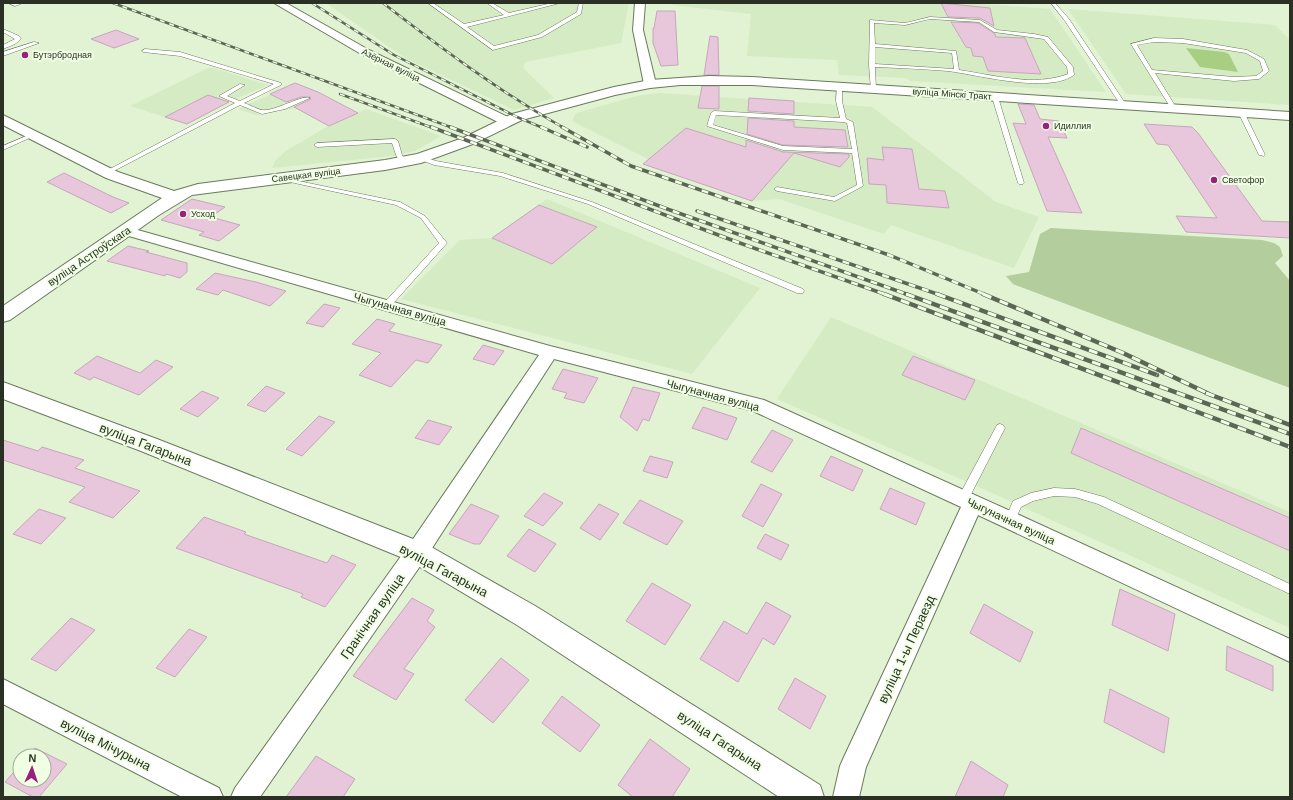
<svg xmlns="http://www.w3.org/2000/svg" width="1293" height="800" font-family="Arial,sans-serif">
<style>
.built{fill:#d5ebc3}
.green{fill:#b3cd9d}
.water{fill:#a7ce83}
.building{fill:#e8c7dd;stroke:#c6a6bb}
.lines{fill:none;stroke-linecap:round;stroke-linejoin:round}
.lane-casing{stroke:#6a7a5d;stroke-width:1}
.street-casing{stroke:#6a7a5d;stroke-width:2}
.secondary-casing{stroke:#6a7a5d;stroke-width:2}
.lane{fill:#fff;fill-rule:evenodd}
.street{fill:#fff;fill-rule:evenodd}
.secondary{fill:#fff;fill-rule:evenodd}
.rail-far2-casing{stroke:#5c6654;stroke-width:2.5}
.rail-far1-casing{stroke:#5c6654;stroke-width:3.5}
.rail-casing{stroke:#5c6654;stroke-width:4.5}
.rail-far2{stroke:#f0ffe4;stroke-width:1.5;stroke-dasharray:5;stroke-linecap:butt}
.rail-far1{stroke:#f0ffe4;stroke-width:2.5;stroke-dasharray:7;stroke-linecap:butt}
.rail{stroke:#f0ffe4;stroke-width:3;stroke-dasharray:9;stroke-linecap:butt}
.poi-dot{fill:#97217d;stroke:#f0ffe4;stroke-width:1.5}
.labels{text-anchor:middle;stroke-width:4;stroke-linejoin:round;paint-order:stroke}
.far-poi-label{font-size:9px;fill:#2a3124;stroke:#f0ffe4;text-anchor:start}
.far-street-label{font-size:9px;fill:#2a3124;stroke:#f0ffe4}
.street-label{font-size:11px;fill:#2a3124;stroke:#f0ffe4}
.near-street-label{font-size:13px;fill:#2a3124;stroke:#f0ffe4}
</style>
<rect width="100%" height="100%" fill="#e1f3d2"/>
<path class="built" d="M326,3H629L621,43L525,62L523,68L554,98L514,110L405,58Z
M673,3H968L1050,9L1106,92L910,81L907,78L839,75L837,60L747,56L751,14L672,5Z
M1068,9L1275,25L1290,40V105L1126,94Z
M208,68H214L268,85L229,102L187,124L130,106Z
M295,83L358,113L366,109L441,136L415,151L392,156L272,168L275,161L286,151L328,126L296,108L256,115L238,109Z
M659,93L872,107L996,202L1039,217L1014,268L891,225L884,234L779,199L752,201L644,164L648,159L572,121L576,113L637,96Z
M547,199L760,288L692,374L401,299L460,240L492,238Z
M831,317L1290,512V628L972,484L777,399Z"/>
<path class="green" d="M1051,228L1262,240L1274,243L1280,247L1283,256L1275,263L1290,281V388L1013,284L1006,276L1029,272L1040,234Z"/>
<path class="water" d="M1186,48L1224,52L1229,54L1238,72L1200,67Z"/>
<path class="building" d="M941,3L990,8L994,26L980,18L948,17Z
M657,11H675L678,65L661,66L653,43V28H654Z
M951,22L978,23L995,34L996,37L1025,38L1041,74L988,71L983,57L973,56L971,48L966,47Z
M116,30L139,39L114,48L91,39Z
M710,36L718,37L719,75H704Z
M295,83L318,92L358,113L329,126L294,107L311,99L310,97H301L286,102L270,94Z
M702,86H719V109L698,108Z
M208,95L229,102L187,124L165,117Z
M749,98L794,101V114L748,111Z
M1018,104L1034,105L1040,119L1059,121L1067,138L1048,137L1082,213L1047,211L1013,123L1026,124Z
M748,118L794,121V127L845,130L848,147L783,145L747,134Z
M1144,124L1192,127L1198,133L1262,221L1290,222V238L1186,232L1176,216L1217,218L1168,145L1157,144Z
M686,128L746,147V140L783,152L849,154V157L840,167L794,153L752,201L643,164Z
M882,147L912,149L919,189L945,191L949,208L887,203L886,185L869,184L867,158L884,160Z
M64,173L113,197L129,203L111,213L47,182Z
M192,199L225,207L211,217L240,225L219,241L199,235L204,232L161,220Z
M539,205L597,227L552,264L492,238Z
M128,246L149,251L146,252L187,263V272L180,278L166,274L165,276L107,261Z
M215,273L256,282L286,291L270,306L223,290L218,295L196,289Z
M324,304L340,308L323,327L306,323Z
M377,319L395,324L389,331L442,345L428,363L416,360L391,387L359,375L381,353L352,344Z
M483,345L504,351L494,365L473,359Z
M97,356L140,373L156,360L173,367L139,395L94,377L90,380L74,373Z
M913,356L975,380L965,400L902,375Z
M563,369L598,378L584,403L564,398L567,393L552,389Z
M266,386L285,393L265,412L247,405Z
M633,387L660,393L649,421L643,419L637,431L620,417Z
M202,391L219,398L198,417L180,409Z
M703,407L737,418L727,440L692,428Z
M319,416L335,422L302,456L286,449Z
M428,420L452,427L439,445L415,438Z
M1081,428L1290,518V551L1071,453Z
M772,430L793,440L772,472L751,462Z
M3,440L38,451L42,447L84,460L75,468L140,491L113,518L69,502L85,487L3,460Z
M650,456L673,462L667,478L643,471Z
M831,456L863,470L853,491L820,476Z
M761,484L782,494L763,527L742,516Z
M890,488L925,503L916,525L880,509Z
M544,493L563,503L543,526L524,516Z
M640,500L683,521L667,545L623,523Z
M471,504L499,516L480,544H474L449,534Z
M599,504L619,514L600,540L580,528Z
M39,509L66,518L41,544L13,534Z
M204,517L246,532L244,534L327,563L332,555L356,565L325,607L301,597L303,594L176,548Z
M529,529L556,544L535,572L507,556Z
M765,534L789,545L781,560L757,548Z
M652,583L691,605L665,645L626,621Z
M1120,589L1175,614L1168,651L1112,625Z
M412,598L434,610L427,621L435,627L404,669L414,674L396,700L353,676Z
M766,602L791,616L774,645L763,638L738,682L700,659L724,621L747,634Z
M984,604L1033,632L1020,662L970,633Z
M71,618L95,630L56,671L31,659Z
M189,629L207,637L175,677L156,668Z
M1227,646L1273,666V691L1226,670Z
M501,658L529,680L493,723L465,700Z
M795,678L826,696L810,729L778,709Z
M1110,689L1169,718L1164,753L1104,722Z
M562,696L600,725L580,752L542,723Z
M650,739L690,769L672,797H633L618,785Z
M35,748L67,764L39,797H33L5,782L20,765V780H44V756H28Z
M316,756L355,779L343,797H286Z
M971,761L1008,785L1003,797H955Z"/>
<g class="lines">
<g class="lane-casing">
<path id="lane" d="M8,3H23L15,6Z
M428,3H433L464,24L504,15L487,3H492L509,13L552,3H560L467,27L494,46L538,35L577,12L579,3H583L581,14L542,37L493,50Z
M1051,3H1055L1069,19L1127,106L1126,107H1122L1065,21Z
M930,17L980,20L997,30L1034,34L1048,37L1073,67L1074,75C1048,94 979,75 948,71C924,69 900,68 875,67L876,89L871,90L869,65L870,20L905,23ZM930,19L979,22L994,32L1044,39L1067,67L1068,74C1034,87 994,75 959,70L956,51L875,44L874,23L905,25ZM875,47L952,53L954,69L875,64Z
M3,29L19,36L21,39L15,44L3,49V45L15,39L3,32Z
M1154,38L1183,39L1247,50L1264,59L1269,71L1259,79L1234,81L1155,73L1177,109L1172,110L1131,44ZM1154,42L1183,43L1246,53L1260,61L1263,71L1256,76L1234,77L1152,70L1137,45Z
M34,42L39,43L3,56V52Z
M145,49L180,52L281,83V85L244,103C250,105 257,109 262,110C274,112 303,94 310,98L285,109L262,114L240,105L110,173H106V171L235,103L219,96L240,84L245,85L227,96L240,101L274,84L180,56L143,52L142,51Z
M837,86L842,87V101L846,119L853,122L863,186L835,201L777,191L774,189L777,187L834,197L857,185L852,153L783,150L707,126L711,113L714,111L840,118L836,101ZM716,115L843,122L847,123L852,149L783,146L713,125Z
M995,95L998,97L1024,183L1023,184H1019L1018,183L992,97Z
M1242,112L1245,114L1265,155L1264,156L1259,155L1239,114Z
M31,134L36,135L3,150V146Z
M395,139L398,141L402,155L406,162L405,163L400,162L396,155L392,143L317,147L314,145L317,143Z
M421,156L436,161L503,173L592,202L803,289L804,291L803,293H797L588,204L500,176L434,165L419,159V157Z
M288,175L294,180L313,184L400,202L425,216L447,243L390,307H384L383,305L384,303L439,243L421,218L396,205L290,182L285,177Z
M1000,424L1003,425L1005,428L967,502L963,503L959,502L958,499L959,496L997,425Z
M1054,488L1075,489L1104,497L1290,584V594L1098,504L1075,497L1054,496L1033,501L1021,507L1014,523L1010,524L1006,523L1005,520L1013,501L1031,493Z"/>
</g>
<g class="street-casing">
<path id="street" d="M274,3H286L369,50L510,118L512,121L510,124H502L361,54Z
M635,3H645L643,30L656,84L650,87L644,84L633,30Z
M127,227L550,346L764,400L1017,514L1290,639V662L978,515L866,767L859,797H833L840,766L844,757L961,507L753,411L554,359L425,559L260,797H231L235,788L409,545L539,355L122,234L120,231L122,228Z
M3,679L219,788L223,797H182L3,704Z"/>
</g>
<g class="secondary-casing">
<path id="secondary" d="M709,76L752,77L1290,112V120L752,85H680L650,88L615,95L522,120L473,144L421,163L385,170L192,195L159,215L10,320L3,322V306L162,198L106,178L3,125V115L118,172L174,191L198,184L385,160L417,154L463,138L512,114L614,87L650,80Z
M3,382L157,439L426,544L537,607L820,785L824,797H779L517,625L408,560L141,451L3,399Z"/>
</g>
<use href="#lane" class="lane"/>
<use href="#street" class="street"/>
<use href="#secondary" class="secondary"/>
<g class="rail-far2-casing">
<path id="rail-far2" d="M113,3L453,128
M312,3L394,55L517,117L543,128
M383,3C441,48 500,92 564,128
M340,94L433,128"/>
</g>
<g class="rail-far1-casing">
<path id="rail-far1" d="M431,127L737,242L887,295
M450,127L670,210L909,295
M541,127L587,147
M562,127L631,166L889,255L986,295
M697,211L940,295"/>
</g>
<g class="rail-casing">
<path id="rail" d="M884,294L1290,447
M906,294L1290,434
M937,294L1157,375
M983,294L1123,353L1211,395
M1206,393L1290,425"/>
</g>
<use href="#rail-far2" class="rail-far2"/>
<use href="#rail-far1" class="rail-far1"/>
<use href="#rail" class="rail"/>
</g>
<g class="poi-dot">
<circle cx="25" cy="55" r="4"/>
<circle cx="1046" cy="126" r="4"/>
<circle cx="1214" cy="180" r="4"/>
<circle cx="183" cy="214" r="4"/>
</g>
<g class="labels">
<g class="far-poi-label">
<text x="33" y="58">Бутэрбродная</text>
<text x="1054" y="129">Идиллия</text>
<text x="1222" y="183">Светофор</text>
<text x="191" y="217">Усход</text>
</g>
<g class="far-street-label">
<text transform="translate(391 65) rotate(26)" y="3">Азёрная вуліца</text>
<text transform="translate(952 94) rotate(4)" y="3">вуліца Мінскі Тракт</text>
<text transform="translate(306 175) rotate(-7)" y="3">Савецкая вуліца</text>
</g>
<g class="street-label">
<text transform="translate(89 256) rotate(-34)" y="4">вуліца Астроўскага</text>
<text transform="translate(400 309) rotate(16)" y="4">Чыгуначная вуліца</text>
<text transform="translate(713 395) rotate(15)" y="4">Чыгуначная вуліца</text>
<text transform="translate(1011 521) rotate(25)" y="4">Чыгуначная вуліца</text>
</g>
<g class="near-street-label">
<text transform="translate(146 444) rotate(21)" y="5">вуліца Гагарына</text>
<text transform="translate(444 570) rotate(28)" y="5">вуліца Гагарына</text>
<text transform="translate(372 616) rotate(-55)" y="5">Гранічная вуліца</text>
<text transform="translate(906 649) rotate(-65)" y="5">вуліца 1-ы Пераезд</text>
<text transform="translate(720 740) rotate(33)" y="5">вуліца Гагарына</text>
<text transform="translate(106 744) rotate(27)" y="5">вуліца Мічурына</text>
</g>
</g>
<rect width="1293" height="800" fill="none" stroke="#2a3124" stroke-width="8"/>
<g transform="translate(32 768) rotate(3)"><circle r="19" fill="#f0ffe4" stroke="#a1ad97"/>
<path d="M0-3L7 15L0 10L-7 15Z" fill="#97217d"/>
<text y="-6" font-size="11" font-weight="bold" text-anchor="middle" fill="#2a3124">N</text>
</g>
</svg>
